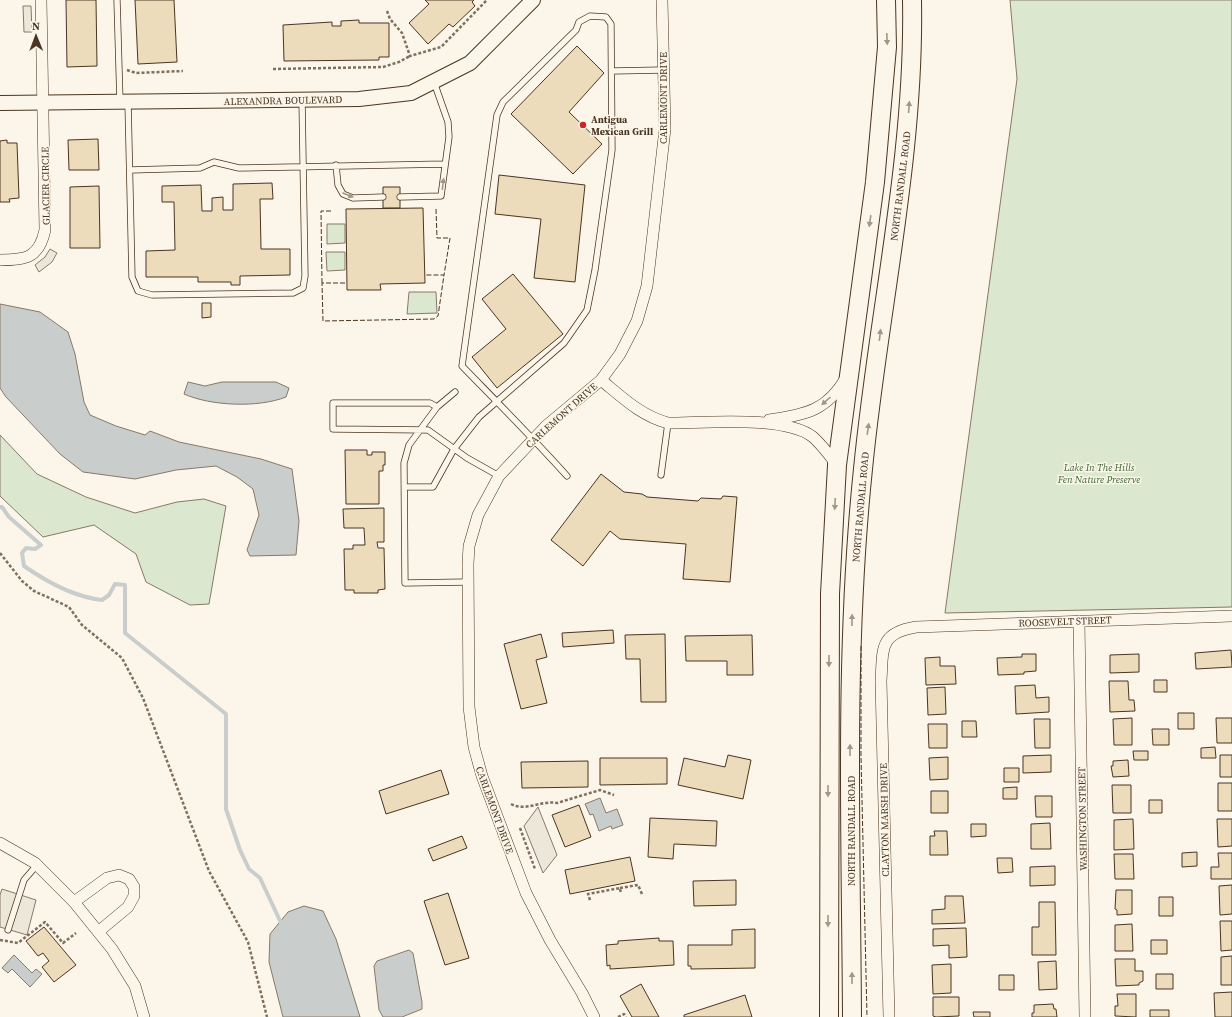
<svg xmlns="http://www.w3.org/2000/svg" width="1232" height="1017" font-family="'Source Serif 4',serif">
<style>
.green{fill:#dce7d0;stroke:#887966}
.parking{fill:#ede7d9;stroke:#887966}
.water{fill:#c9cecd;stroke:#887966}
.lines{fill:none;stroke-linecap:round;stroke-linejoin:round}
.stream{stroke:#c9cecd;stroke-width:4}
.building{fill:#ecdcbc;stroke:#4a3520}
.service-casing{stroke:#4a3520;stroke-width:7}
.minor-casing{stroke:#4a3520;stroke-width:12}
.tertiary-casing{stroke:#4a3520;stroke-width:16}
.primary-casing{stroke:#4a3520;stroke-width:20}
.path{stroke:#7f6f5c;stroke-width:2.5;stroke-dasharray:3 2;stroke-linecap:butt}
.service{stroke:#fbf6e9;stroke-width:5.5}
.minor{stroke:#fbf6e9;stroke-width:11}
.tertiary{stroke:#fbf6e9;stroke-width:14}
.primary{stroke:#fbf6e9;stroke-width:18}
.fence{stroke:#4a3520;stroke-width:1;stroke-dasharray:5 2;stroke-linecap:butt}
.oneway{fill:#a29684}
.poi-dot{fill:#c62828;stroke:#fbf6e9;stroke-width:1.5}
.labels{text-anchor:middle;stroke-width:3;stroke-linejoin:round;paint-order:stroke}
.street-label{font-size:10px;fill:#4a3520;stroke:#fbf6e9}
.poi-label{font-size:10px;font-weight:bold;fill:#4a3520;stroke:#fbf6e9;text-anchor:start}
.park-label{font-size:10px;font-style:italic;fill:#436837;stroke:#fbf6e9}
</style>
<rect width="100%" height="100%" fill="#fbf6e9"/>
<path class="green" d="M1010,0H1232V607L945,613L1017,79Z
M327,224H345V243L327,244Z
M326,252H345V270L327,271Z
M409,292H436L437,313L407,314Z
M0,435L37,474L86,497L135,513L177,502L204,499L226,506L209,604L190,605L146,582L136,554L94,525L43,537L0,496Z"/>
<path class="parking" d="M23,6H31L32,32H24Z
M50,249L57,253L52,262L39,272L35,265L45,257Z
M538,807L557,855L543,873L524,826Z
M2,889L36,900L27,935L0,927V895Z"/>
<path class="water" d="M0,304L40,312L68,332L75,354L84,402L90,415L116,426L145,435L150,431L179,442L261,459L292,469L299,521L296,555L250,556L247,550L259,515L253,489L237,477L216,466L176,470L135,479L83,472L60,454L6,397L0,388Z
M188,382L205,386L222,382H276L289,388L286,397C258,408 211,406 184,394Z
M600,798L606,813L617,809L623,825L612,829L611,826L599,831L593,814L590,815L585,804Z
M304,906L323,911L336,939L360,1017H283L269,962L270,934L288,912Z
M409,950L413,953L422,1002V1009L402,1017H383L379,1010L374,966L377,961Z
M14,955L32,973L36,969L42,974L30,987L12,969L8,973L2,968Z"/>
<g class="lines">
<path class="stream" d="M0,507H2L9,517L41,545L35,549L26,548L22,553L24,566C47,582 74,597 102,600L109,595L115,584L125,585V633L226,714V809L240,850L249,869L260,878L282,925"/>
</g>
<path class="building" d="M66,0H96L97,66L67,67Z
M135,0H174L177,62L138,64Z
M425,0H474L472,2L475,6L453,27L449,24L428,44L409,23L429,4Z
M359,20V23H389V57H379V60L284,61L283,25L332,22V26H341V21Z
M577,46L604,73L569,112L602,144L573,174L511,114Z
M98,139L99,170H69L68,140Z
M7,140V143H17L19,198L9,199L10,202H0V141Z
M499,175L585,185L575,282L534,278L541,219L495,214Z
M272,183L273,199H260L261,249H290V275L240,276V285H231V282H198V277H146V251L175,250L174,202H162V186L201,185L202,211H212V198L223,197V210H233V184Z
M99,186L100,248H70V187Z
M383,187H400V208H383Z
M423,208L425,283L380,284L381,290H347L346,209Z
M513,274L563,334L497,388L472,357L506,329L482,299Z
M202,303H211V317L202,318Z
M345,450H367V455H372V452H385V465H383V471H379V504H346Z
M601,474L624,492L642,494L647,497L698,501L701,498L721,499L723,496L737,497L730,582L683,579L686,544L620,539L610,531L583,566L551,540Z
M384,508V542H377L378,548H384L385,589L378,590V593H354V590H345L344,549H353V545H365L364,528H344L343,509Z
M613,630L614,643L563,647L562,633Z
M541,634L547,657L536,660L547,703L521,709L504,644Z
M665,634L666,702H641L640,659H626L625,635Z
M752,635L753,675H727V661H686L685,636Z
M1231,650L1232,667L1196,669L1195,653Z
M1022,654H1036V671L1024,672V674L998,675L997,658L1022,657Z
M1139,654V672L1110,673V655Z
M940,657V666H955L956,684L926,685L925,658Z
M1154,680H1167V692H1154Z
M1109,681H1128L1129,700H1134L1135,711L1110,712Z
M1035,685L1036,698L1049,697V712L1016,714L1015,686Z
M945,687L946,714L928,715L927,688Z
M1178,713H1194V729H1178Z
M1132,718V745H1114L1113,719Z
M1216,718H1232V743H1217Z
M1034,719H1050V748H1035Z
M962,721H976L977,737H962Z
M928,724H947V748H929Z
M1152,729H1169V745H1153Z
M1215,747L1216,758H1201V748Z
M1133,751H1148V760H1134Z
M728,755L751,760L743,799L678,785L684,758L725,767Z
M1051,755V772L1023,773V756Z
M1220,755H1232V777H1220Z
M948,757V779L930,780L929,758Z
M600,758H667V784L600,785Z
M1128,760L1129,776L1113,777L1111,766H1113V761Z
M588,761V787L522,788L521,762Z
M1004,768H1019V782H1004Z
M441,770L449,794L386,814L379,791Z
M1218,783H1232V811H1218Z
M1112,785H1131V813H1113Z
M1017,787V799H1003V788Z
M931,791H948V813H931Z
M1035,796H1052V817H1036Z
M1149,800H1162V813H1149Z
M579,805L591,837L565,847L552,815Z
M650,818L717,821L716,846L674,844L673,859L648,857Z
M1133,819L1134,849L1114,850V820Z
M1217,819H1232V846L1218,847Z
M1050,823L1051,849H1031V824Z
M971,824H986V836L971,837Z
M934,831H947L948,855H930V836H935Z
M462,836L467,848L433,861L428,849Z
M1197,852V866L1182,867V853Z
M1218,853H1232V879H1211V867H1219Z
M1114,854H1133L1134,879H1115Z
M630,857L635,881L570,894L565,870Z
M997,858H1012L1013,872L998,873Z
M1055,866V885L1030,886V867Z
M736,880V905L694,906L693,881Z
M1232,885V914L1220,915L1219,886Z
M1116,890H1132V914L1117,915V910L1115,909Z
M448,893L469,958L445,965L424,901Z
M945,896H963L965,923L932,924V910L945,909Z
M1159,897H1173V916H1159Z
M1039,902H1055L1056,955H1032V927H1039Z
M1220,921H1232V950L1221,951Z
M1132,924L1133,951H1115V925Z
M44,927L76,965L54,982L42,967L49,961L43,953L38,956L26,941Z
M966,928L967,957L949,958V945L933,946V929Z
M755,929V968L691,969V966H688V945H732V930Z
M659,938V941H673L674,965L610,969V965L607,966L606,945L618,944V941Z
M1151,940H1167V954H1151Z
M1232,956V985H1221V957Z
M1115,959H1135V971H1143V981L1139,983V985L1116,986Z
M1056,961L1057,989L1039,990L1038,962Z
M951,964V993L933,994L932,965Z
M1156,974H1173V989H1156Z
M999,975H1014V990H999Z
M641,984L659,1017H632L620,996Z
M1232,992V1017H1215L1214,993Z
M1117,994H1136V1017L1115,1016V1006H1118Z
M745,995L752,1017H684V1015Z
M933,997H959V1016L936,1017L933,1016Z
M1053,1004L1054,1009H1056L1057,1017H1032V1013H1034V1005Z
M1150,1010H1169V1017H1150Z
M973,1012H990V1017H974Z"/>
<g class="lines">
<g class="service-casing">
<path id="service" d="M117,0L120,102
M612,71L663,70
M128,102L132,277L138,291L152,295L293,293L303,288L305,276L302,100
M336,165L338,185L343,194L353,198L383,197
M130,170L200,168L214,162L239,168L445,164
M400,197L441,196L449,137L448,122L434,82
M455,392L437,407L409,445L404,463L405,583L467,582
M437,407L430,403H333V429L428,430L467,458L499,476
M661,475L668,423
M405,487H433L454,449L479,417L564,343L587,310L595,270L612,150L611,24L606,17L590,16L579,22L576,30L503,102L497,115L462,366C497,402 533,438 567,476
M8,930L24,880L37,865"/>
</g>
<g class="minor-casing">
<path id="minor" d="M0,260C26,260 39,258 45,230L41,0
M601,380C622,397 641,416 668,423C704,423 786,415 813,437C822,445 830,456 837,465
M769,420C805,414 826,412 846,378
M1079,621L1085,1017
M0,843L35,863L74,902L112,949L135,986L144,1017
M74,902L107,878L119,875L129,879L134,887V896L128,907L98,932
M594,1017L582,993L550,940L526,893L482,776L474,747L469,707L468,564L469,546L478,515L499,476L546,426L601,380L620,354L637,321L647,286L665,129L662,0
M889,1017L881,681C883,649 879,633 916,627L1232,616"/>
</g>
<g class="tertiary-casing">
<path id="tertiary" d="M0,103L359,99L411,93L470,63L533,0"/>
</g>
<g class="primary-casing">
<path id="primary" d="M829,1017L830,594L837,465L875,182L887,47L886,0
M852,1017C851,834 844,651 863,469C878,313 915,158 912,0"/>
</g>
<path class="path" d="M387,11L390,19L402,33L410,56L441,47L487,0
M273,69L383,67L399,62L410,56
M127,70L136,73L183,71
M0,553L22,581L34,591L69,607L82,625L122,658L143,698L209,871L248,942L267,1017
M511,804C526,812 541,800 557,803L600,790L614,795
M520,828L535,869
M620,888L638,885L642,894
M590,900L588,894L620,888L621,894
M0,940L18,943L45,922L63,943L76,933
M618,1017L624,1014L626,1017"/>
<use href="#service" class="service"/>
<use href="#minor" class="minor"/>
<use href="#tertiary" class="tertiary"/>
<use href="#primary" class="primary"/>
<path class="fence" d="M436,209L437,238H450L444,275
M322,283L321,211H333
M345,283H322L323,321L434,319L438,316L444,275H426
M861,646V756L867,1017"/>
</g>
<defs><path id="oneway-solid" d="M-6-.8H1V-3.2L6.5 0L1 3.2V.8H-6Z"/></defs>
<g class="oneway">
<use href="#oneway-solid" transform="translate(887 39) rotate(88)"/>
<use href="#oneway-solid" transform="translate(909 107) rotate(-86)"/>
<use href="#oneway-solid" transform="translate(443 184) rotate(-83)"/>
<use href="#oneway-solid" transform="translate(348 195) rotate(23)"/>
<use href="#oneway-solid" transform="translate(870 221) rotate(98)"/>
<use href="#oneway-solid" transform="translate(880 335) rotate(-83)"/>
<use href="#oneway-solid" transform="translate(826 401) rotate(138)"/>
<use href="#oneway-solid" transform="translate(868 429) rotate(-82)"/>
<use href="#oneway-solid" transform="translate(835 504) rotate(93)"/>
<use href="#oneway-solid" transform="translate(852 620) rotate(-89)"/>
<use href="#oneway-solid" transform="translate(829 661) rotate(90)"/>
<use href="#oneway-solid" transform="translate(850 750) rotate(-90)"/>
<use href="#oneway-solid" transform="translate(828 791) rotate(90)"/>
<use href="#oneway-solid" transform="translate(828 921) rotate(90)"/>
<use href="#oneway-solid" transform="translate(852 978) rotate(-90)"/>
</g>
<circle class="poi-dot" cx="583" cy="125" r="4"/>
<g class="labels">
<g class="street-label">
<text transform="translate(663 98) rotate(-90)" y="4">CARLEMONT DRIVE</text>
<text transform="translate(283 100) rotate(-1)" y="4">ALEXANDRA BOULEVARD</text>
<text transform="translate(45 186) rotate(-91)" y="4">GLACIER CIRCLE</text>
<text transform="translate(900 186) rotate(-83)" y="4">NORTH RANDALL ROAD</text>
<text transform="translate(561 415) rotate(-42)" y="4">CARLEMONT DRIVE</text>
<text transform="translate(860 507) rotate(-85)" y="4">NORTH RANDALL ROAD</text>
<text transform="translate(1065 621) rotate(-2)" y="4">ROOSEVELT STREET</text>
<text transform="translate(495 810) rotate(70)" y="4">CARLEMONT DRIVE</text>
<text transform="translate(1082 819) rotate(-91)" y="4">WASHINGTON STREET</text>
<text transform="translate(884 820) rotate(-91)" y="4">CLAYTON MARSH DRIVE</text>
<text transform="translate(851 831) rotate(-90)" y="4">NORTH RANDALL ROAD</text>
</g>
<g class="poi-label">
<text x="591" y="123">Antigua<tspan x="591" dy="12">Mexican Grill</tspan></text>
</g>
<g class="park-label">
<text x="1099" y="471">Lake In The Hills<tspan x="1099" dy="12">Fen Nature Preserve</tspan></text>
</g>
</g>
<g transform="translate(36 36) rotate(359)" stroke="#fbf6e9" stroke-width="3" paint-order="stroke">
<path d="M0-3L7 15L0 10L-7 15Z" fill="#4a3520"/>
<text y="-6" font-size="11" font-weight="bold" text-anchor="middle" fill="#4a3520">N</text>
</g>
</svg>
